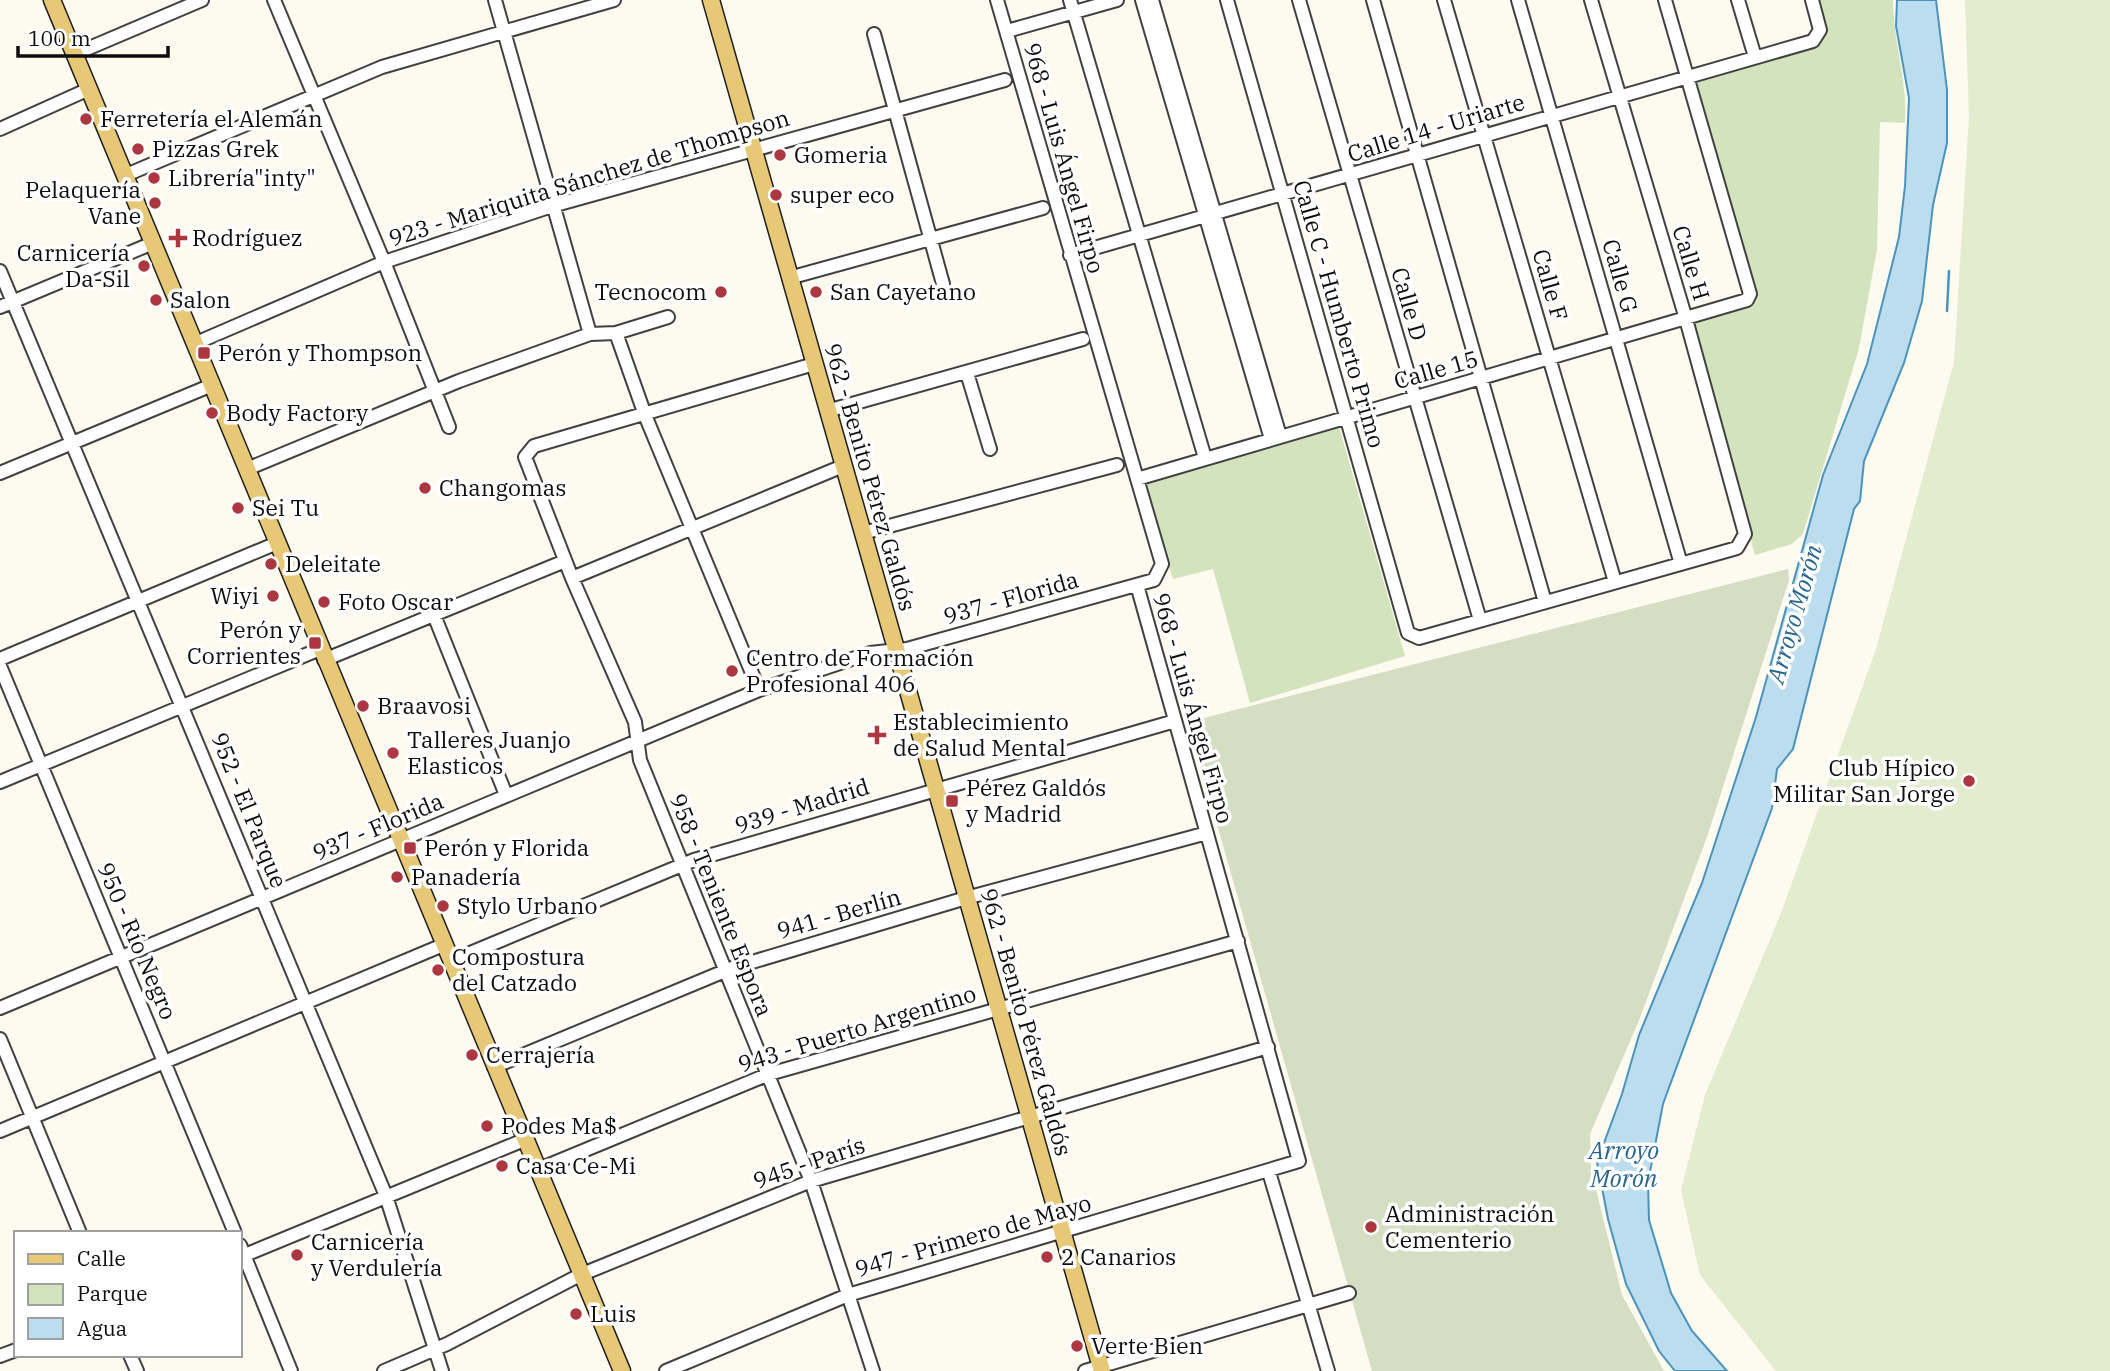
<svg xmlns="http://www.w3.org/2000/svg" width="2110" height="1371" font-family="'IBM Plex Serif',serif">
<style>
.green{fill:#d3e3be}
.cemetery{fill:#d5ddc3}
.pitch{fill:#e3ecce}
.water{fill:#bde;stroke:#4b93bc;stroke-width:2}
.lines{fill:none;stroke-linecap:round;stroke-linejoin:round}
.stream{stroke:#4b93bc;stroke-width:2.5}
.minor-casing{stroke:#414141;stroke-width:16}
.major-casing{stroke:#1f1f1f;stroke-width:19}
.minor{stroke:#fff;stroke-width:12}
.major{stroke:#e7c876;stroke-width:16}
.poi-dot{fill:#ac3741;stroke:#fff;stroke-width:2.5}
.labels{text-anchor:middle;stroke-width:7;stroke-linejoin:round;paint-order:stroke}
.poi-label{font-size:23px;fill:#0e0e0e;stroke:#fff;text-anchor:start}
.street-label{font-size:23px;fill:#0e0e0e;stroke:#fff}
.water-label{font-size:24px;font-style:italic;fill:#276590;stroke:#fff}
</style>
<rect width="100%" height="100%" fill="#fdfaf0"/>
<path class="green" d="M1818,0H1893C1893,42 1908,82 1905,123L1880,122L1877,249L1859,348L1803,534L1792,544L1755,555L1691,322L1749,305L1695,84L1700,77L1820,41L1826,30Z
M1339,427L1405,656L1250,703L1213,569L1173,579L1143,481Z"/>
<path class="cemetery" d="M1788,569L1789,580L1708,834L1640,1018L1590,1134L1591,1169L1622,1295L1664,1371H1372L1188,722Z"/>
<path class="pitch" d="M1965,0H2110V1371H1776L1700,1275L1681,1190L1705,1095L1781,913L1876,649L1954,362L1969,116Z"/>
<path class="water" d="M1897,0H1936L1947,90V143L1933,205L1922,301L1904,363L1864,461L1860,501L1854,509L1793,749L1777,769L1772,808L1663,1104L1648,1182L1649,1220L1671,1293L1692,1331L1727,1371H1675L1659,1351L1626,1284L1608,1219L1597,1162L1622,1094L1639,1035L1702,883L1756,717L1823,475L1867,364L1899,237L1905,186L1909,98L1896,26Z"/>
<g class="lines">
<path class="stream" d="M1947,311L1949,271"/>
<g class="minor-casing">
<path id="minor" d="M274,0L384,262L449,427
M495,0L590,334
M1070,0L1205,458
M1142,0L1271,439
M1152,0L1280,436
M1227,0L1408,633L1419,638L1737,548L1745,534L1686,319L1591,0
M1299,0L1480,620
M1373,0L1545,602
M1444,0L1615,582
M1518,0L1681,564
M1738,0L1755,57
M1007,31L1117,0
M874,34L943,284
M75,54L202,0
M0,129L89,89
M126,175L382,67L614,0
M1070,255L1813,41L1820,30L1812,0
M0,271L386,1196L442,1371
M789,278L1043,208
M0,307L153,243
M616,333L645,415L759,690
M196,343L384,262L552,206L1005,80
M814,364L534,446L525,457L572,578L635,722L640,760L811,1181L873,1371
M967,373L990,449
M827,411L1083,339
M247,469L459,381L590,334L616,333L668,317
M0,473L212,385
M1137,479L1747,300L1750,294L1665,0
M863,533L1117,465
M572,578L843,466
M434,615L506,795
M0,659L277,543
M324,660L565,561
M0,666L235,1233
M0,782L320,649
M451,961L694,860L1175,721
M0,1008L759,690L870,653L907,649L1154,580L1162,564L997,0
M0,1039L80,1233
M494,1067L732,968L966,898L1207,833
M0,1131L443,945
M537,1170L769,1074L1238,941
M1269,1172L1328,1371
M240,1245L291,1371
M240,1257L524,1140
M130,1355L137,1371
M0,1356L16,1350
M384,1371L447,1344L580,1275L811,1181L1268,1047
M666,1371L848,1295L1299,1161L1137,585
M1085,1371L1349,1293"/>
</g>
<g class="major-casing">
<path id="major" d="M52,0L622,1371
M711,0L1102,1371"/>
</g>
<use href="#minor" class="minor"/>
<use href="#major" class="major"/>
</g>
<g class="poi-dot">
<circle cx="86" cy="119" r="7"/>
<circle cx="138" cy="149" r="7"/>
<circle cx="780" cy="155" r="7"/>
<circle cx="154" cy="178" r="7"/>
<circle cx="776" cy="195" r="7"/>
<circle cx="155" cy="203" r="7"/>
<path d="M174.5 227.5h7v7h7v7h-7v7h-7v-7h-7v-7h7z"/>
<circle cx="144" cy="266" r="7"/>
<circle cx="721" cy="292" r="7"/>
<circle cx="816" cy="292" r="7"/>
<circle cx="156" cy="300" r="7"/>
<rect x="197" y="346" width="14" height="14" rx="3.5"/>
<circle cx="212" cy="413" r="7"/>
<circle cx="425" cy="488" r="7"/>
<circle cx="238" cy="508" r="7"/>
<circle cx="271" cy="564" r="7"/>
<circle cx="273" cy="596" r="7"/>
<circle cx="324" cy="602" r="7"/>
<rect x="308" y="636" width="14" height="14" rx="3.5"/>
<circle cx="732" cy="671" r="7"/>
<circle cx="363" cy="706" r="7"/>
<path d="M873.5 724.5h7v7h7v7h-7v7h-7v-7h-7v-7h7z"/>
<circle cx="393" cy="753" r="7"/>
<circle cx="1969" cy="781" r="7"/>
<rect x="945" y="794" width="14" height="14" rx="3.5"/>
<rect x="403" y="841" width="14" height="14" rx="3.5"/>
<circle cx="397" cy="877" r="7"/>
<circle cx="443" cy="906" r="7"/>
<circle cx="438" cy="970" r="7"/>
<circle cx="472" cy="1055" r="7"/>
<circle cx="487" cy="1126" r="7"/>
<circle cx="502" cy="1166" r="7"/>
<circle cx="1371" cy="1227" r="7"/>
<circle cx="297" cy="1255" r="7"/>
<circle cx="1047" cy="1257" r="7"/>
<circle cx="576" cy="1314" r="7"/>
<circle cx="1077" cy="1346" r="7"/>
</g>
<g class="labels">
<g class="poi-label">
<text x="100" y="127">Ferretería el Alemán</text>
<text x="152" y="157">Pizzas Grek</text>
<text x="794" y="163">Gomeria</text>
<text x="168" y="186">Librería"inty"</text>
<text x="141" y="198" text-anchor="end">Pelaquería<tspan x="141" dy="26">Vane</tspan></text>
<text x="790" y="203">super eco</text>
<text x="192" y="246">Rodríguez</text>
<text x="130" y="261" text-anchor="end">Carnicería<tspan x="130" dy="26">Da-Sil</tspan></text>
<text x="707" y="300" text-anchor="end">Tecnocom</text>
<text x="830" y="300">San Cayetano</text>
<text x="170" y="308">Salon</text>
<text x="218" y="361">Perón y Thompson</text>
<text x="226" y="421">Body Factory</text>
<text x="439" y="496">Changomas</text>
<text x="252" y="516">Sei Tu</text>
<text x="285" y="572">Deleitate</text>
<text x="259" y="604" text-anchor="end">Wiyi</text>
<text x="338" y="610">Foto Oscar</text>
<text x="301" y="638" text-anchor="end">Perón y<tspan x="301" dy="26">Corrientes</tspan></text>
<text x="746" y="666">Centro de Formación<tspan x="746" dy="26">Profesional 406</tspan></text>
<text x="377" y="714">Braavosi</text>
<text x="893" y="730">Establecimiento<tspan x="893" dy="26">de Salud Mental</tspan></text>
<text x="407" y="748">Talleres Juanjo<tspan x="407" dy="26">Elasticos</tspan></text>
<text x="1955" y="776" text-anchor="end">Club Hípico<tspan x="1955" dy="26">Militar San Jorge</tspan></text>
<text x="966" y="796">Pérez Galdós<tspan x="966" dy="26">y Madrid</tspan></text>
<text x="424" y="856">Perón y Florida</text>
<text x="411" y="885">Panadería</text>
<text x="457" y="914">Stylo Urbano</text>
<text x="452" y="965">Compostura<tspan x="452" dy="26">del Catzado</tspan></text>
<text x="486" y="1063">Cerrajería</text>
<text x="501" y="1134">Podes Ma$</text>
<text x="516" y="1174">Casa Ce-Mi</text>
<text x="1385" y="1222">Administración<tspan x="1385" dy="26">Cementerio</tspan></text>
<text x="311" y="1250">Carnicería<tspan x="311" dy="26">y Verdulería</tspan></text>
<text x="1061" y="1265">2 Canarios</text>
<text x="590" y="1322">Luis</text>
<text x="1091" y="1354">Verte Bien</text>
</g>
<g class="street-label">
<text transform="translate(1436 128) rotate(-17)" y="8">Calle 14 - Uriarte</text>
<text transform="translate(1064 158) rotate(74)" y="8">968 - Luis Ángel Firpo</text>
<text transform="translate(589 178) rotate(-17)" y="8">923 - Mariquita Sánchez de Thompson</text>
<text transform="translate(1691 263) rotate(73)" y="8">Calle H</text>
<text transform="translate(1620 276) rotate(74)" y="8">Calle G</text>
<text transform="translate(1550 285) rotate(74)" y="8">Calle F</text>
<text transform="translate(1409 304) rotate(74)" y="8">Calle D</text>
<text transform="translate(1339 314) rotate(74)" y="8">Calle C - Humberto Primo</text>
<text transform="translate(1436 370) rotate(-16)" y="8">Calle 15</text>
<text transform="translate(870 477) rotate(74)" y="8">962 - Benito Pérez Galdós</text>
<text transform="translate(1011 598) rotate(-16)" y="8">937 - Florida</text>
<text transform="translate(1193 708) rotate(74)" y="8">968 - Luis Ángel Firpo</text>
<text transform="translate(802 806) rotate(-17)" y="8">939 - Madrid</text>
<text transform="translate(249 810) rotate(68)" y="8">952 - El Parque</text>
<text transform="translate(378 827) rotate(-23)" y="8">937 - Florida</text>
<text transform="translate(721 905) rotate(68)" y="8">958 - Teniente Espora</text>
<text transform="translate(839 914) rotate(-16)" y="8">941 - Berlín</text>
<text transform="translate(137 941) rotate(67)" y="8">950 - Río Negro</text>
<text transform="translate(1026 1022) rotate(74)" y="8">962 - Benito Pérez Galdós</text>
<text transform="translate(857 1029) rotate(-17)" y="8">943 - Puerto Argentino</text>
<text transform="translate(809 1163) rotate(-19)" y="8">945 - París</text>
<text transform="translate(973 1236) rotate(-16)" y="8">947 - Primero de Mayo</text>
</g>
<g class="water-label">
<text transform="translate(1795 614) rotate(-74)" y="8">Arroyo Morón</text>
<text x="1624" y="1159">Arroyo<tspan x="1624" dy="28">Morón</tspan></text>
</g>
</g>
<rect x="14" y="1231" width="228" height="126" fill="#ffffff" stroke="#9f9f9f" stroke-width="2"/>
<rect x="28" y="1254" width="35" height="10" fill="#e7c876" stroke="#9f9f9f" stroke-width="2"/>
<text x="77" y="1266" font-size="21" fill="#0e0e0e">Calle</text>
<rect x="28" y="1284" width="35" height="21" fill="#d3e3be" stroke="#9f9f9f" stroke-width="2"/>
<text x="77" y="1301" font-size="21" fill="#0e0e0e">Parque</text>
<rect x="28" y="1318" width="35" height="21" fill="#bbddee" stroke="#9f9f9f" stroke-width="2"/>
<text x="77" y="1336" font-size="21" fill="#0e0e0e">Agua</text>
<path d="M18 46v10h150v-10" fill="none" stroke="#0e0e0e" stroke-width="3.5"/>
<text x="28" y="46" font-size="21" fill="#0e0e0e" stroke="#ffffff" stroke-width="5" paint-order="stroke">100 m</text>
</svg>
